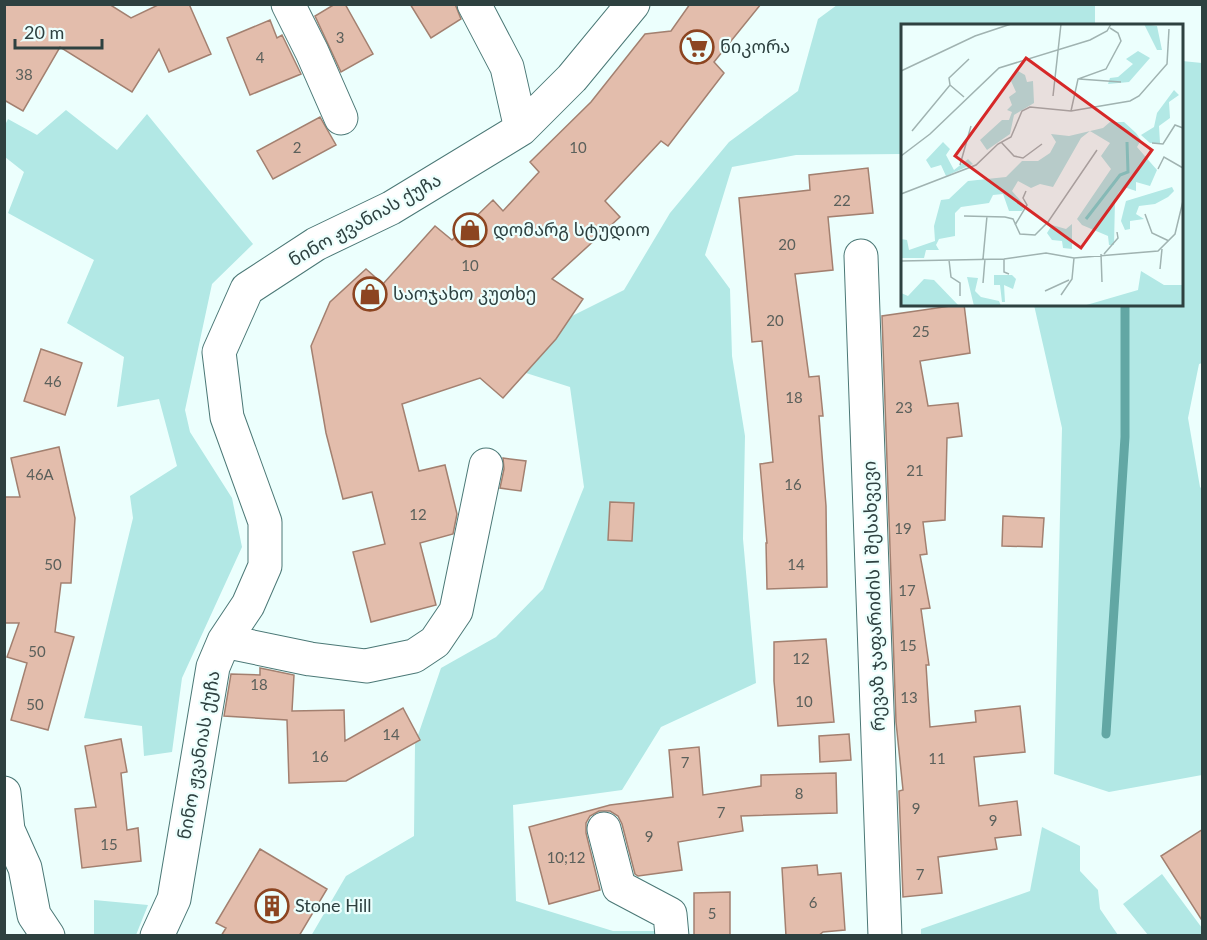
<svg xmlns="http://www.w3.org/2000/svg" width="1207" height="940" font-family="Lato,'Noto Sans Georgian',sans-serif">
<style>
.green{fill:#b2e8e5}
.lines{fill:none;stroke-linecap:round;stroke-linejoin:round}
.stream{stroke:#62a7a4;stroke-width:9}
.building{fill:#e3bdac;stroke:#a38070;stroke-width:1.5}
.minor-casing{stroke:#4b7876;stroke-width:35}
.minor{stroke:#fff;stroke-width:33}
.labels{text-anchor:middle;stroke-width:4.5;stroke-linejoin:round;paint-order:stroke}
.number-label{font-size:15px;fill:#5b605b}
.poi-label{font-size:18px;fill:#2e4140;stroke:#ecfffd;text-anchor:start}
.street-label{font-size:18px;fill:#2e4140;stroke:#ecfffd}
.inset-river{fill:none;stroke:#78d3cf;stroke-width:3}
.inset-road{fill:none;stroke:#a0b3b1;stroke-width:1.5}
.view{fill:#d62828;fill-opacity:0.15;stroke:#d62828;stroke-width:3}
.inset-edge{fill:none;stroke:#2e4140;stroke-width:3}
</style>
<rect width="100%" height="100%" fill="#ecfffd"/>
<path class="green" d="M837,5H1095V25L902,26V154L796,155L732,167L705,255L730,289L732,356L745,436L743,539L756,683L661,727L622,790L513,805L516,901L613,931H666V935L311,936L346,876L414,836L415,744L441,668L496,637L543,589L584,487L570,387L501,365L536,334L624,290L670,213L729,142L798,91L818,19Z
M1182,61L1202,63V363L1199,364L1188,418L1200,487L1202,489V775L1109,792L1054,774L1062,428L1034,305L1182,304Z
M66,110L117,150L147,114L253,244L212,284L185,410L190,432L232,498L242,547L182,678L172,752L144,756L142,726L84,718L133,518L130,496L177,466L159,399L117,407L124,357L67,323L94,260L8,213L24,172L5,157V125L8,119L37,135Z
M1042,827L1080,846V871L1098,890L1100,909L1118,935H921V929L1030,891Z
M1162,874L1202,928V935H1148L1123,904Z
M94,900L148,905L136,935H94Z"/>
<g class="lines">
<path class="stream" d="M1106,734L1125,437V304"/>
</g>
<path class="building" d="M4,4H109L131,18L160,4H189L211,54L169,72L159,49L132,92L60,47L23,111L4,100Z
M335,4H345L373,54L341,72L315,16Z
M410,4H455L461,19L431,38Z
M690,4H761L714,62L724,73L668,146L661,141L605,201L620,217L552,279L583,299L556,339L503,398L480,378L402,404L419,471L445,465L457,514L453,534L420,543L436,605L371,622L353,552L385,544L372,492L343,499L326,433L311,346L330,302L366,269L383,284L435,226L452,240L493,200L503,211L539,172L530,162L591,102L645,34L671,31Z
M270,20L277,38L282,35L301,74L250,95L227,38Z
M320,117L336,145L273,179L257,151Z
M868,168L873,213L828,217L833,270L795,274L809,377L819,376L823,416H819L826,506L827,587L767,589L766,543H767L760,464L773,462L762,341L752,342L739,198L810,190L809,175Z
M964,304L970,353L920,361L928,406L958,403L962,436L947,438L945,520L923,522L927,554L920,555L930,608L921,609L929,665H926L930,727L976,722L975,711L1020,706L1025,752L974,757L979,806L1017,801L1021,835L995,838L997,849L938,857L942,893L903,897L899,791L903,790L896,722L882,316Z
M41,349L82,363L65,415L24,401Z
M59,447L75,518L71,583H61L55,632L74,637L48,730L11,720L27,663L7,657L19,623H4V497H20L11,458Z
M503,458L526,461L521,491L500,488L504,469Z
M610,502L634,503L632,541L608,540Z
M1003,516L1044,518L1042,547L1002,546Z
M826,639L834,722L778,726L774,681V642Z
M260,668L294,675L292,711L344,710L345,741L403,708L420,740L346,781L289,783L287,720L224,716L231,674L260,675Z
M849,734L851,760L820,762L819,736Z
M121,739L127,772L121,773L127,830L138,828L141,861L82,868L75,809L96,807L85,746Z
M699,747L703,795L761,786V775L836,773L837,813L741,816L743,831L678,842L682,870L638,876L635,874L622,824L618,816L610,811H599L590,816L586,823V833L600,890L549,904L529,827L610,805L673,797L669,750Z
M1203,829V922L1161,856Z
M260,849L327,889L299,936H221L226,928L216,923Z
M817,865L818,875L841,873L845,930L823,932L818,936H786L782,868Z
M730,892V936H694V893Z"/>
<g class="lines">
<g class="minor-casing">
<path id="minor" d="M288,4L312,52L341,118
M474,4L507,67L521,129
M861,256L885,936
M224,641L310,659L366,666L414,656L435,642L456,611L486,465
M4,793L8,830L25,868L34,915L48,936
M604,829L619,887L670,914L672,936
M157,936L174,899L213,667L224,641L248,605L265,566V522L227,417L219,352L247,289L316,244L391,208L521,129L572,78L633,4"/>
</g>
<use href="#minor" class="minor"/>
</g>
<defs>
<g id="supermarket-ring" transform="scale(1.725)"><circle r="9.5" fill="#ecfffd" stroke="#8c4521" stroke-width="1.5"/><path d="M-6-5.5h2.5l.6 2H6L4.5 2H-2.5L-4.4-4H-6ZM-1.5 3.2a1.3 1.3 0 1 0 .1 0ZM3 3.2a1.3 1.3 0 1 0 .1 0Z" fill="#8c4521"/></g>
<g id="shop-ring" transform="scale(1.725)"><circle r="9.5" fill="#ecfffd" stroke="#8c4521" stroke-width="1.5"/><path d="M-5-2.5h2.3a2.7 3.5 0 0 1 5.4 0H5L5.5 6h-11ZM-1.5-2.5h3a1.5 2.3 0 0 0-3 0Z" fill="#8c4521"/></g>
<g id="building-ring" transform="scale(1.725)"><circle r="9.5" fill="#ecfffd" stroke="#8c4521" stroke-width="1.5"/><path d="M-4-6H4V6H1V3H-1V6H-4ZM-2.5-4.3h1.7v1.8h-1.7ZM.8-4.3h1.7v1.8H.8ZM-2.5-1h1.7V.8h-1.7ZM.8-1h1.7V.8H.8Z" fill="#8c4521"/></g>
</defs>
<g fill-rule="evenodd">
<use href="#supermarket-ring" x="697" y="47"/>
<use href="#shop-ring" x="470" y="230"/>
<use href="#shop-ring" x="370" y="294"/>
<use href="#building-ring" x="272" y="906"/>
</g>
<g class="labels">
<g class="number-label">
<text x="340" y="43">3</text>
<text x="260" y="63">4</text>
<text x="24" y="80">38</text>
<text x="297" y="153">2</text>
<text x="578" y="153">10</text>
<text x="842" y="206">22</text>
<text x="787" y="250">20</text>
<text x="470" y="271">10</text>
<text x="775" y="326">20</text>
<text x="921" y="337">25</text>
<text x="53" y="387">46</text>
<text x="794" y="403">18</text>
<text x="904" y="413">23</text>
<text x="915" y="476">21</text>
<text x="40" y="480">46A</text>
<text x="793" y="490">16</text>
<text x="418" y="520">12</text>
<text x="903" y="534">19</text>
<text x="53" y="570">50</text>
<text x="796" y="570">14</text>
<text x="907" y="596">17</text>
<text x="908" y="651">15</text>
<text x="37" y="657">50</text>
<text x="801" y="664">12</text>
<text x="259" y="690">18</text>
<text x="909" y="703">13</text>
<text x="804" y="707">10</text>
<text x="35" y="710">50</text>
<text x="391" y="740">14</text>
<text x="320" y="762">16</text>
<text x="937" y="764">11</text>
<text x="685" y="768">7</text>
<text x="799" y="799">8</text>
<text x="916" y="814">9</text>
<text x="721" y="818">7</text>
<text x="993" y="826">9</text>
<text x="649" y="842">9</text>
<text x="109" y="850">15</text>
<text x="566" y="863">10;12</text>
<text x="920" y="880">7</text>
<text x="813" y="908">6</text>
<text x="712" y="919">5</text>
</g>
<g class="poi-label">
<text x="720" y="53">ნიკორა</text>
<text x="493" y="236">დომარგ სტუდიო</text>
<text x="393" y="300">საოჯახო კუთხე</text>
<text x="295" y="912">Stone Hill</text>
</g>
<g class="street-label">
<text transform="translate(365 220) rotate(-29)" y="6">ნინო ჟვანიას ქუჩა</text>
<text transform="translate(874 596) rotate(-92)" y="6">რევაზ ჯაფარიძის I შესახვევი</text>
<text transform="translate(199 755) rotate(-80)" y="6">ნინო ჟვანიას ქუჩა</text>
</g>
</g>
<g transform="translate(901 24)">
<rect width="282" height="282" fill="#ecfffd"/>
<path d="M243,0L256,2L261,26H256ZM237,27L249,34L228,58L207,60L209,54L217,53L232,40L225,35ZM117,47L124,51L126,58L132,57L133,79L113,91L109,110L86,126L79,116L101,96H108L111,88L106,86L111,81L108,73L115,68L110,57ZM273,66L278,71L268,78L269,94L258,102L259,119H249L240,111L253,103L256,89ZM209,98H223L235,109L240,116L236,123L256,146L249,162L235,158V167L223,163L218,168L214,176L213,221H208L207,212L181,201L176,195L210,145L200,132L209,119L189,107L180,114L152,163L139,160L130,164L117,157L111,167L124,182L121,187H108L102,170L92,171L88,179L60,183L54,189V212L38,215L35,221L38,226H25L23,234H0V215L6,216L8,226L34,217L33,202L40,176L48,175L67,157L105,153L121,137H137L149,129L155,118L150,110L168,112L202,104ZM42,118L49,125L45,131L53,146L67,135L72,140L45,152L40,141L30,144L25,136ZM271,163L273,167L267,173L254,180L238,182L235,190L243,195L229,197V205L224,206L220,197L225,177ZM171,200V225L162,224L161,217L151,216L146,209L151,201L165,205ZM240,247L263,261H282V282H182L237,266ZM93,251H111L115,255L112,265L103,261L104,278H101L99,261H93ZM66,253L77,254L74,267L80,273L98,277L100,282H73ZM23,255L33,256L58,282H0V269L7,272Z" fill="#b2e8e5"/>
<path class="inset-river" d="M185,195L219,151L227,148L226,118"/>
<path class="inset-road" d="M0,47L74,12L110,0M178,55L220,58M49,61L48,54L68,35M152,72L160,0M170,87L177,55L205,45L220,17L217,9L209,4M11,107L49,61L63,73M100,118L113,132L122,134L141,120M251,119L262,120L274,101L282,104M0,132L29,110L98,44L189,16L206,7L210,0M59,141L70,102M257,145L263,133L282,144M0,170L75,141L97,120L110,113L121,87L129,83L170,87L229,77L238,72L266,40L268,5M244,190L251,209L268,217M63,192L104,193L112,195L119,210L134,211L147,198L196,126M114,201L126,181L122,174L125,167M200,230L201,258M203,230L217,214L216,208M82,235L86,192M103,235V248L108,250M48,236L50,253L59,259V272M0,237L103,235L145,229L173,234L257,227L274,210L282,177M259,245L261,225M82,259L84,235M144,267L168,256M160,271L171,255L173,234"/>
<path class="view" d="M125,34L251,126L180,224L54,132Z"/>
<rect width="282" height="282" class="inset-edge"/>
</g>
<rect width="1207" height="940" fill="none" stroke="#2e4140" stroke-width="12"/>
<path d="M15 39v9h87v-9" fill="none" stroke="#2e4140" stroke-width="3"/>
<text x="24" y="39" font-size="18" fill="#2e4140" stroke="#ecfffd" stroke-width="4.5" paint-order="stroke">20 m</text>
</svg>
